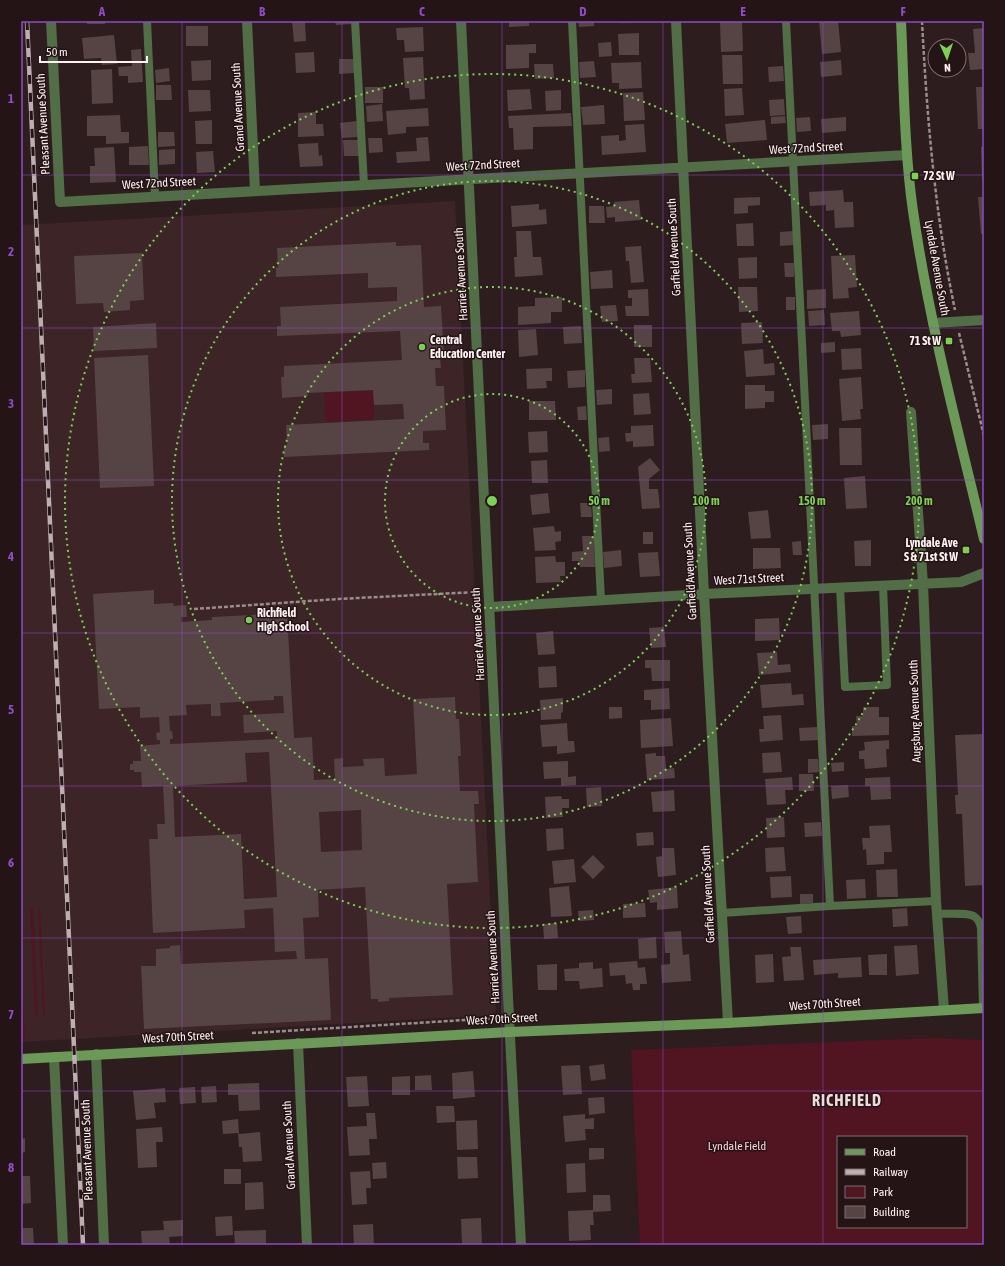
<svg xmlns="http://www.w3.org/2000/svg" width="1005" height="1266" font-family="'Asap Condensed',sans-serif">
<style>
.built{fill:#3c2427}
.green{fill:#511421;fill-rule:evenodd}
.building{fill:#564344;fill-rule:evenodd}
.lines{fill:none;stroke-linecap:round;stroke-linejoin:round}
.path{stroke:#9b8c8e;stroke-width:2.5;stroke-dasharray:4 2;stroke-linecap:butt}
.lane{stroke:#526e46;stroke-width:8}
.street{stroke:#526e46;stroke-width:10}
.secondary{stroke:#6b9958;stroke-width:10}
.rail-casing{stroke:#bdafb1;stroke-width:4.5}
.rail{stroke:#241416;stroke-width:3;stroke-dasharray:9;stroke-linecap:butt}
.grid{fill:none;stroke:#8e4ac7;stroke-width:1;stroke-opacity:0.55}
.ring{fill:none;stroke:#7cd155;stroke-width:2;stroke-dasharray:2 4}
.poi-dot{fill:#7cd155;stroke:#241416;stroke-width:1.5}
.labels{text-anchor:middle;stroke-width:3;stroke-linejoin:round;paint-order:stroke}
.street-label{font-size:12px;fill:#fdf1f2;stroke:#241416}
.poi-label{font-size:12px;font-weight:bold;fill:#fdf1f2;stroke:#241416;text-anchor:start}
.park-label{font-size:12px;fill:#fcd0d4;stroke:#241416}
.district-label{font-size:16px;font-weight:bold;letter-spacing:1px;fill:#f1dadb;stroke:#241416}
.centre{fill:#7cd155;stroke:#241416;stroke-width:2}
.ring-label{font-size:12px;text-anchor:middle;font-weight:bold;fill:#7cd155;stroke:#241416;stroke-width:3;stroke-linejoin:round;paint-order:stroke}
.neatline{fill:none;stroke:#8e4ac7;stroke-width:1.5}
.grid-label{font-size:13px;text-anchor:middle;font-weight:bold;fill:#8e4ac7}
</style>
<rect width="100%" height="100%" fill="#2e1d1f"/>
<path class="built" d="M455,201L496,1015L21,1042V225Z"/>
<path class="green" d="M373,391L374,419L326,422L324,393Z
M30,907H33L38,1016H35Z
M38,907H40L45,1016H43Z
M21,978L25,1040H21Z
M936,1038L984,1040V1245H640L631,1050ZM838,1137H966V1227H838Z"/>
<path class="building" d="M87,21H105V24H87Z
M292,21H305L306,41L294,42Z
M335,21H352V24L336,25Z
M509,21H529V26L509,27Z
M578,21H594V26L579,27Z
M621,21H637V22L621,23Z
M819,21H838L841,52L822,54Z
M720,22H742L743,51L721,52Z
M186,26H208V46H186Z
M423,27L424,51L405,52L404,40H397L396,28Z
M984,28V69L970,70L968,53H975L973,29Z
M639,33V55H619L618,34Z
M114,35L117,64L102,65L101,58L84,59L82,38Z
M611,42L612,56L599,57L598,43Z
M536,44V53H529V68L506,69V45Z
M141,49L143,82L128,83V76H119L118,67L132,66L131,50Z
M314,52L315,72L296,73L295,53Z
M722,55H742L743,84H723Z
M423,57L425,99L410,100L409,88H405L403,58Z
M339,59H354V73L339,74Z
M211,60V80L192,81L191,61Z
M841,60L842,75L821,77L820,62Z
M594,61L596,77L580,78L579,62Z
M641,62L642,88L619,89V83H612L611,63Z
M534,64H553L554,78L535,79Z
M783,66L784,81L769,82L768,67Z
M169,68L170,81L156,83L155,70Z
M112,69L113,103L92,104L91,70Z
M156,85H171L172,100H156Z
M365,87H383V103H365Z
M976,87H984V129H978Z
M742,88L744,115L725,116L724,89Z
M530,89L532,109L508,111L507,90Z
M188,90H210L211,111L189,112Z
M561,90V110L546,111L545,91Z
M643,92L645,120L624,121L623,93Z
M784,99L785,115L770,116L769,100Z
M382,104L383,121L367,122L366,106Z
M604,105L605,124L583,125L581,107Z
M428,108L429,126L406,127V133L388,135L386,111Z
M316,112V124H323L324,136L298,137V113Z
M571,113L572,126L533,127V149L514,150L513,128H509L508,116Z
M120,115L121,132H129V143L106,144V136H87V116Z
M785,116L786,123L771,124V117Z
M810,117L811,131L797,132L796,118Z
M846,117V131L822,133L821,119Z
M212,120V144H196L195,121Z
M765,120L767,140L727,143L725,124Z
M357,121L358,137L342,138L340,123Z
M644,124L646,152L602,155L601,136L619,135V141L626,140L625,125Z
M158,132H174L175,146L158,147Z
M428,137L430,161L397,163L396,152L417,151L416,138Z
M368,138H382L383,152L369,153Z
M343,140H359V156H344Z
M318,143L319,156L322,155L323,166L300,167L298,144Z
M148,146L149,165H129V147Z
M984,146V180H982L981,147Z
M114,147L116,182L90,183V166H95L94,148Z
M175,149V164L159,165V150Z
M213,151L215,172L197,173L196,152Z
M843,190L844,202H853L854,227L835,228L834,210L826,211V205L810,206L809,192Z
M760,197V205L748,206V213L734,214V198Z
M978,197H984V234H981Z
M639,200L641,220L615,222V217L607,218L606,207L615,206L614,202Z
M539,204V210L546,209L547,224L512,227L511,206Z
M589,206H604L605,223H589Z
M753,223L754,246H737L736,224Z
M516,231H531L533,257H541L543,275L515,277L514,257H517Z
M793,231V245L780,246V232Z
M396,242V246L421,245L424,307L441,306L444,357H440L441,368H435L436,386H444L446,430L423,431V443H429V450L284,457V445H287L286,425L404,419L403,404L374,405L373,390L307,393L308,396L282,398L281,377H284V366L402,360L400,331L277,336V326H281L280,307L397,301V287L368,288V273L276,277V268L278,267L277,248Z
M641,246L644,282L631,283L629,261H626L625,247Z
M142,253L144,300L130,301V310L104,312L103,303L76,304L74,256Z
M855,255L857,287L848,288L849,298L833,299L831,256Z
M757,257V278L739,279L738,258Z
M784,263H794V277H785Z
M612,270L613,288L591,289L590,272Z
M738,287H757L758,311L739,312Z
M648,289L649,316H626L625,306H632V298H628V290Z
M826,289V308L807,309V290Z
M562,297V312H551V323L518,325V307L535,306V298Z
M786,297H795V310H786Z
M616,305L618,321L602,322L600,306Z
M824,310L825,325L809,326L808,311Z
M859,311L861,335L841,337L840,331H832L830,313Z
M762,322L763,343L742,344L741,323Z
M156,323L157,348L94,351L93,327Z
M634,325H652V347H634Z
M581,326L582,343L564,344L563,327Z
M536,329L538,355L519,357L518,330Z
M835,342V352L821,353V343Z
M861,348L862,369L842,370L841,349Z
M763,349L764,364L774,363L775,375L746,377L744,351Z
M148,355L154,486L100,488L94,358Z
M634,358H650L652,382L632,383L631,374H635Z
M552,368V381H546L547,388L527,389L526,369Z
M585,370V387L568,388L567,371Z
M861,377L863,409H860L861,419L842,421L839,379Z
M745,385H765V391H774V402H765V408L745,409Z
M612,389V404L597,405L596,390Z
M649,393L651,414L634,415L633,394Z
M529,401H555L556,420H529Z
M586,406L587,420H578L577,407Z
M828,424V439L813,440L812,425Z
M653,425L654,446L633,447V441L626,442L625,433H631V426Z
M839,428H861L862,465H840Z
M547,431L548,452L529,453L528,432Z
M609,437L610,451L599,452L598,438Z
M650,458L660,470L649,479V489H658L660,508L642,509L638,467Z
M547,460L548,483H532L531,461Z
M865,476L867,508L846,509L844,478Z
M548,493L550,513L532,515L530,495Z
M580,503H591L592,517H581Z
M768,510L771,538L751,539L748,512Z
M554,526L555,532L561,531V541L555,542L556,550L535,551L533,528Z
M643,532H653V544H643Z
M582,536H594L595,567H580L579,561H572V552L583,551Z
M871,540V566H855L854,541Z
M801,541L802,555H793L792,542Z
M753,548H780L781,568L753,569Z
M621,550L622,566L604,568L603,552Z
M658,552L660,576L640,577L638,553Z
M555,556L556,562H565V576H560L561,582L536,583L535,557Z
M154,590V604L173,603L174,606L186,605L187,617H181V622L212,620V617L287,613L294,738L312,737L314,780L335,779L334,759L343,758V767L364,766L363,759L384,758L385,776L417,774L413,699L455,697L456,719H459L461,756H458L460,791H478L479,804H474L478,882L447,884L453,995L389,998V1001L378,1002V999H371L365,887L318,890L319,917L303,918L305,959L328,958L331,1020L144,1029L141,966H156V949L170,948V946L180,945L181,964L297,959L296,951L275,952L273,908L244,910L245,928L153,933L149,839H158L157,824H165L163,786L142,787L141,772H134V770H130V764H133V761H141L140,746L160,744V740H157L156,733L160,732L159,717L140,718V707L99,709L93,594ZM274,696H283L284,713L243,715L244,733L277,731V739L170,744V739H173L172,731H170L169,716L187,715L186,705L211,704V716H221L220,703L274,700ZM269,752L277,897L244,899L241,834L175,837L173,786L247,782L245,753ZM361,810L362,850L321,852L319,812Z
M779,618L780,640L755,641V619Z
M664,627L666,647L651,648L649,628Z
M553,631L555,654L538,655L536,633Z
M777,652L778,665L790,664L791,672L759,675L757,653Z
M645,660H670V681H652L651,668H645Z
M556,666L557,687L539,688L538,667Z
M791,683L792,695L803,694L804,705L762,708L760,685Z
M669,688L670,709L651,710V700H644V690Z
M563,698V712L561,713V719L541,720L540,700Z
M609,707H622V718L609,719Z
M863,707H879V717H889V735L852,736V726H857L856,716H863Z
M781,715L783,740L760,742L759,729H764L763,716Z
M671,718L673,746L641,748L640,720Z
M567,723L568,741H574L575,752L557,754V746L542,747L540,725Z
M817,727L818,740L800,741L799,728Z
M984,734V885L965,886L962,814H956L955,795H958L955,735Z
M889,740V749H886L887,767L865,769L864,759H859V751L865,750L864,742Z
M780,752L782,772L763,773L762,753Z
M656,753V756H665L666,769L674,768L675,778L647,780L645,754Z
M808,759H818L819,772L808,773Z
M568,761V777L576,776V785L561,786V778L544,779L543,762Z
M844,762V771L832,772L831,763Z
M799,774H813L814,791H799Z
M792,777L793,790H785L786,804L767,805L765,779Z
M890,777L891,799L871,800L870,786H865V778Z
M848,785L849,797L832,799L831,786Z
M601,787L602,806L587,807L586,788Z
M674,790L675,811L653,812L651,792Z
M561,796L562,799H569V808H562L563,817L546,818L545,797Z
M784,817L785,837L767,838L766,818Z
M821,822L822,836L805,837L804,823Z
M890,825L892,852H884V864L867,865L866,849L863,850L862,838H870L869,826Z
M563,828L564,849L547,851L546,829Z
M653,832L654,845L637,846L636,833Z
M784,847L786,871L766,872L765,848Z
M662,848H674L676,875L658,877L656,857L662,856Z
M593,855L605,867L593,879L581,867Z
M574,859L576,882L554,884L552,861Z
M897,869L898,897H877L876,870Z
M791,876L792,897L771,898L770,877Z
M865,879L866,898L847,899L846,880Z
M569,886L572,916L551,917L549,888Z
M677,887L678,908L657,910V902L650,903L648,890Z
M800,894H813V903L800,904Z
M645,903L646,917L623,918V904Z
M907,908L908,926L893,927L892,909Z
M593,910L594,920L579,921L578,911Z
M801,916L802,933L788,934L786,917Z
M557,923L558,938L544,939L543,924Z
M681,931L683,955L689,954L691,981L662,983L661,965L670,964V953H665L664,932Z
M656,937L657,958L639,959L638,939Z
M917,945L919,974L896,976L894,946Z
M790,947H801L804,980L784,981L782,957L791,956Z
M773,954L774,982L756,983L755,955Z
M887,954V975H869L868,955Z
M861,957L862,977L838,978V973L814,975L813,960Z
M637,961L638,968L645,967L647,984H640V990H633L632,983L626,984L625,975L610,976L609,963Z
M593,962V969L602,968L603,987L580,989L579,981H565L564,969L579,968V963Z
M557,964V990H538L537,965Z
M604,1064L606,1079L591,1081L589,1066Z
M580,1065L582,1094L563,1095L561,1066Z
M473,1071L475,1097L453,1099L452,1073Z
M431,1075L432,1090H415V1076Z
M367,1076L369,1106L348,1107L346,1077Z
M410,1076V1095H392V1077Z
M259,1083L260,1110L239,1111L238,1095H228V1084Z
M216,1086L217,1102L202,1103L201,1087Z
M195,1087L196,1103L180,1104L179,1088Z
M165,1088L166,1102L154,1103L156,1118L136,1120L133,1091Z
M604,1097L605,1113L589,1115L588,1098Z
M436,1106H454L455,1122L437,1123Z
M366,1113H375L377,1139H369L370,1155L349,1156L347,1127L367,1126Z
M585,1114V1119L594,1118V1129H585L586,1140L565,1142L563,1116Z
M238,1119L239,1134L260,1132L262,1161L243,1162L242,1147H239L238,1133L223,1134L222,1121Z
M477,1120L478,1149L457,1150L456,1121Z
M162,1127L163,1142H156L157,1167L138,1168L136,1129Z
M25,1138V1152L21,1153V1139Z
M589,1148H604V1159L589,1160Z
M457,1157H477L478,1178L458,1179Z
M386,1162L387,1178L373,1179L372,1163Z
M585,1163L586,1192L567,1193L566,1164Z
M224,1169H241V1184H224Z
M370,1171L371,1188H366L367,1204L352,1205L350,1172Z
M21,1176H30L31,1203L21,1204Z
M263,1182L264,1209L245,1210V1183Z
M593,1195H610L611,1211L593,1212L594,1225H590L591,1240L569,1241L568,1211L593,1210Z
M232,1216L233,1235L216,1236L215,1217Z
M481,1218L482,1245H462L461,1219Z
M183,1220V1236L169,1237L170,1245H142L141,1231L164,1230L163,1221Z
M373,1224L374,1245H354L353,1225Z
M21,1228H33L34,1245H21Z
M266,1230V1245H235L234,1231Z"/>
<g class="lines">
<path class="path" d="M922,21C927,118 935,215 955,310
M959,333L984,436
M194,609L338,599L476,592
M519,1017L531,1016
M252,1033L498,1018"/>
<path class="lane" d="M147,21L155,196
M355,21L364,185
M572,21L601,600
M786,21L830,906
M840,587L845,687L887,685L883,585
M722,913L830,906L936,901
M937,914C946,914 969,912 975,917C978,919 980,924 981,928L983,1008"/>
<path class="street" d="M51,21L60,202L907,155
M247,21L255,191
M461,21L509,1018L521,1245
M676,21L704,594L728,1023
M933,323L984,320
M911,412L923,584L936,901L944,1010
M490,607L704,594L961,582L984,573
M298,1043L307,1245
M96,1054L104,1245
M54,1057L63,1245"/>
<path class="secondary" d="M901,21C904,85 904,148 913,211C929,322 958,430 984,539
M21,1059L510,1032L728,1023L984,1008"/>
<g class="rail-casing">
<path id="rail" d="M27,21L83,1245"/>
</g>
<use href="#rail" class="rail"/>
</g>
<path class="grid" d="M182,21V1245M342,21V1245M502,21V1245M663,21V1245M823,21V1245M21,175H984M21,328H984M21,480H984M21,633H984M21,786H984M21,938H984M21,1091H984"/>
<g class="ring">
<circle cx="492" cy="501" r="107"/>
<circle cx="492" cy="501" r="214"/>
<circle cx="492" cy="501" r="320"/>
<circle cx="492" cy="501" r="427"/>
</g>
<g class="poi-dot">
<rect x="911" y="172" width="8" height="8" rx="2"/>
<rect x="945" y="337" width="8" height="8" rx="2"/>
<circle cx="422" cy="347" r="4"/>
<rect x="962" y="546" width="8" height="8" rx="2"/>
<circle cx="249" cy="620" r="4"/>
</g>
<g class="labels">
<g class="street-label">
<text transform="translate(238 107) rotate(-93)" y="4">Grand Avenue South</text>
<text transform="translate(43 124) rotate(-93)" y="4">Pleasant Avenue South</text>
<text transform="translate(806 148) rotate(-3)" y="4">West 72nd Street</text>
<text transform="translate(483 165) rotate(-3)" y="4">West 72nd Street</text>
<text transform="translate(159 183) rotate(-3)" y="4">West 72nd Street</text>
<text transform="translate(674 247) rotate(-93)" y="4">Garfield Avenue South</text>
<text transform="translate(937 268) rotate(80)" y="4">Lyndale Avenue South</text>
<text transform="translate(461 274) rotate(-93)" y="4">Harriet Avenue South</text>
<text transform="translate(690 571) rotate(-93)" y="4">Garfield Avenue South</text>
<text transform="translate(749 579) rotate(-3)" y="4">West 71st Street</text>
<text transform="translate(478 634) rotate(-93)" y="4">Harriet Avenue South</text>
<text transform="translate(915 711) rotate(-92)" y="4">Augsburg Avenue South</text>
<text transform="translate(708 894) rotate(-93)" y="4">Garfield Avenue South</text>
<text transform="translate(493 957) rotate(-93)" y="4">Harriet Avenue South</text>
<text transform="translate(825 1004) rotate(-4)" y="4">West 70th Street</text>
<text transform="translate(502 1019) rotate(-3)" y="4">West 70th Street</text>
<text transform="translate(178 1037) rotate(-3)" y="4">West 70th Street</text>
<text transform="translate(289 1145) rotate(-93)" y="4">Grand Avenue South</text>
<text transform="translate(87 1150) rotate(-92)" y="4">Pleasant Avenue South</text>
</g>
<g class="poi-label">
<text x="923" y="180">72 St W</text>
<text x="430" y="344">Central<tspan x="430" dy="14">Education Center</tspan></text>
<text x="941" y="345" text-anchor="end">71 St W</text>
<text x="958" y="547" text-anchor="end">Lyndale Ave<tspan x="958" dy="14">S &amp; 71st St W</tspan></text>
<text x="257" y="617">Richfield<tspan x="257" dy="14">High School</tspan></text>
</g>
<g class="park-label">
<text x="737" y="1150">Lyndale Field</text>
</g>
<g class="district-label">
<text x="847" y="1106">RICHFIELD</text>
</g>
</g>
<circle cx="492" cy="501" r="6" class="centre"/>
<g class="ring-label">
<text x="599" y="505">50 m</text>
<text x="706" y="505">100 m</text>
<text x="812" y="505">150 m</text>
<text x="919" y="505">200 m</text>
</g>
<rect width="1005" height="1266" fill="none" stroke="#241416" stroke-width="44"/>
<rect x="837" y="1136" width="130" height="92" fill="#241416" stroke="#7b6c6e"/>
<rect x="845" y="1149" width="20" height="6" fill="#6b9958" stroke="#7b6c6e"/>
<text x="873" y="1156" font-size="12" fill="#fdf1f2">Road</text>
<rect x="845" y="1169" width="20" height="6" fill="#bdafb1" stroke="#7b6c6e"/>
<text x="873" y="1176" font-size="12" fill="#fdf1f2">Railway</text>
<rect x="845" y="1186" width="20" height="12" fill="#511421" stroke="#7b6c6e"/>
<text x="873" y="1196" font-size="12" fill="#fdf1f2">Park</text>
<rect x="845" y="1206" width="20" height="12" fill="#564344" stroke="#7b6c6e"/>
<text x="873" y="1216" font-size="12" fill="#fdf1f2">Building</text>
<g transform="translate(947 58) rotate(177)"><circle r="19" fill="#241416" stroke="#7b6c6e"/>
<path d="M0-3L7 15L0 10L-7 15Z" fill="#7cd155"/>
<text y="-6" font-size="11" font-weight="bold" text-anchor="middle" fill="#fdf1f2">N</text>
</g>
<path d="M40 56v6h107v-6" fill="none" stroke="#fdf1f2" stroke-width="2"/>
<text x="46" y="56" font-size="12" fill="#fdf1f2" stroke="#241416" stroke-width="3" paint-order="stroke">50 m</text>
<rect x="22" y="22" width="961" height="1222" class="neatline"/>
<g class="grid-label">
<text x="102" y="16">A</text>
<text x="262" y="16">B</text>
<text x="422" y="16">C</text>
<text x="583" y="16">D</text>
<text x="743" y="16">E</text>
<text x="903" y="16">F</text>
<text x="11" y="103">1</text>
<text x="11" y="256">2</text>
<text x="11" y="408">3</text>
<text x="11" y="561">4</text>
<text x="11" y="714">5</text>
<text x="11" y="867">6</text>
<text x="11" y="1019">7</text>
<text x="11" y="1172">8</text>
</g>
</svg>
